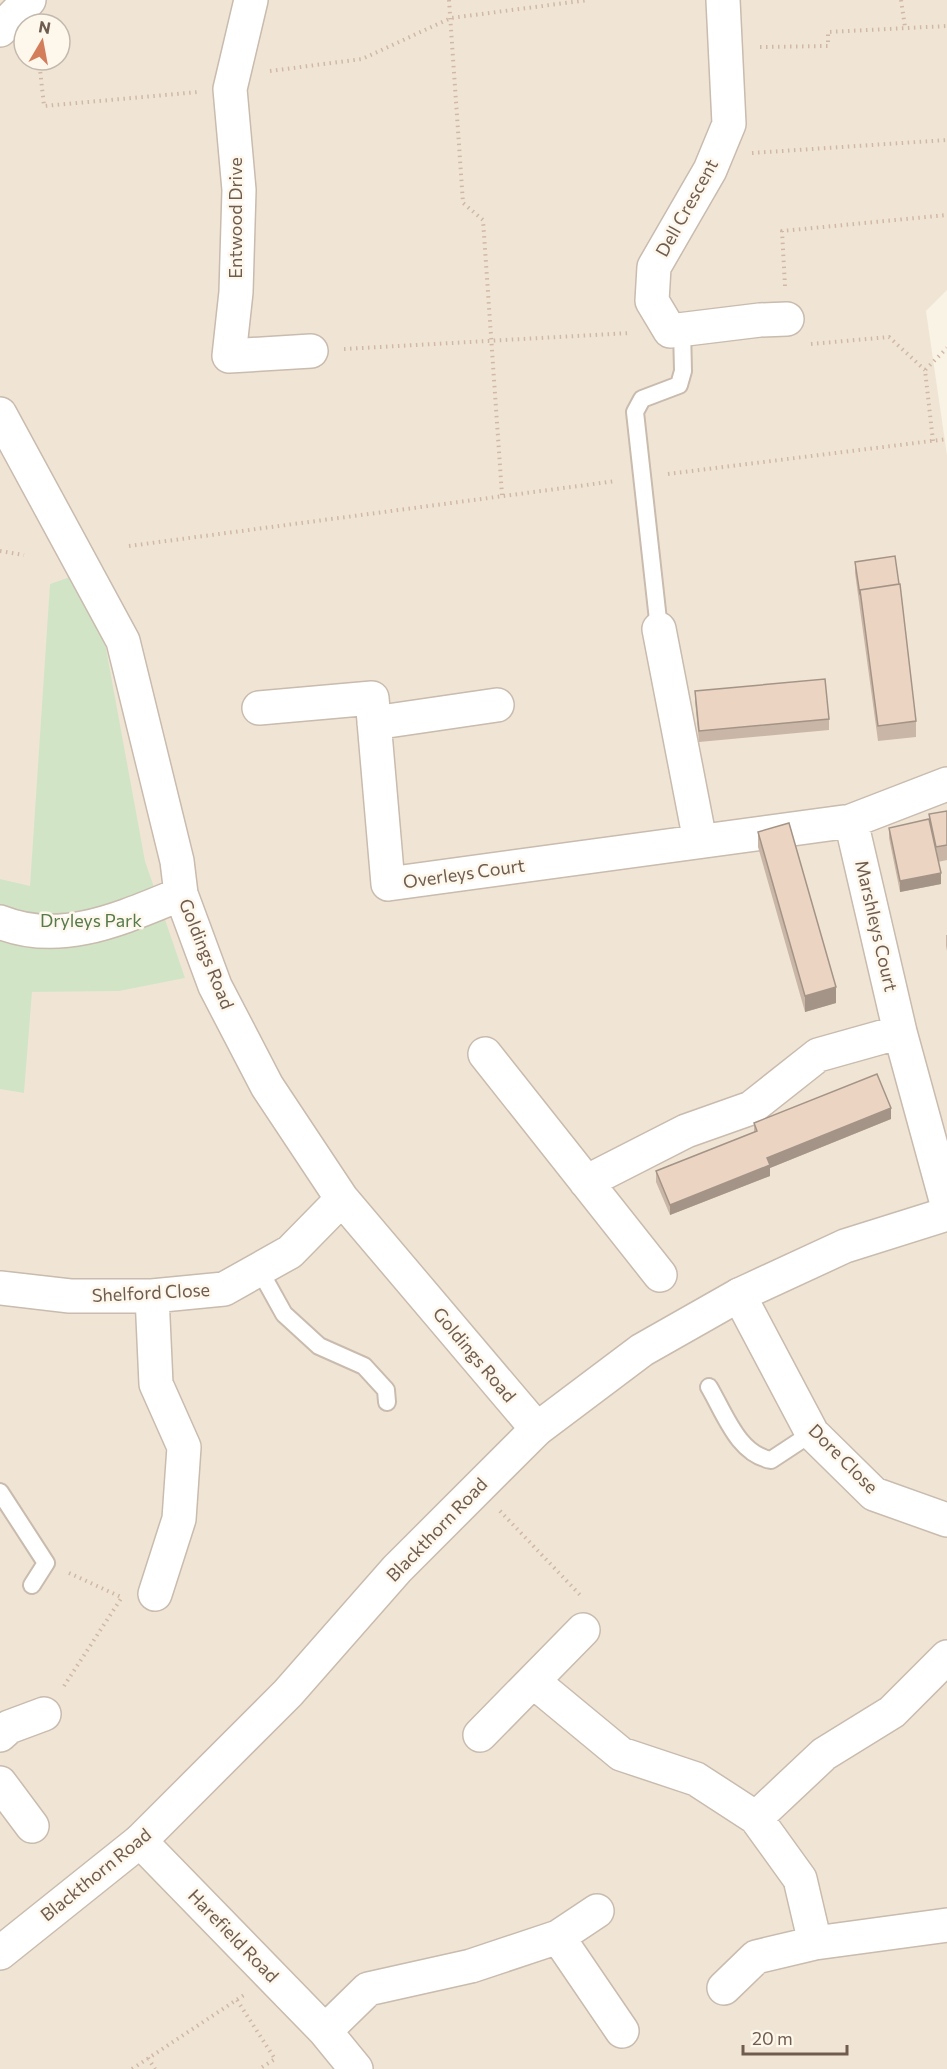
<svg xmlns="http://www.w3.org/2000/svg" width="947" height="2069" font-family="Commissioner,sans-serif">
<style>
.residential{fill:#f0e5d5;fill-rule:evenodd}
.green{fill:#d1e5c6}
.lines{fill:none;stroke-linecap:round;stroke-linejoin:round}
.service-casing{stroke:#c9bbae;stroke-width:20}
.minor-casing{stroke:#c9bbae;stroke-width:36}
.tertiary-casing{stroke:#c9bbae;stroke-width:36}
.path{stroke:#d0b8a5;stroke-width:4;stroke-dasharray:1.5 4.5;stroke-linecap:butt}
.service{stroke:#fff;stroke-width:16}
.minor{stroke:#fff;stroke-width:33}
.tertiary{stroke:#fff;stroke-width:33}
.wall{fill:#cab6a6}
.shaded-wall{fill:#a49487}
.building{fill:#ebd4c1;stroke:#a49487;stroke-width:1.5}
.labels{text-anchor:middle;stroke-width:5;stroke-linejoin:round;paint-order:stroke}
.street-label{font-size:18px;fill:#6f5c4e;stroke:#fdf7ec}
.park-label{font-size:18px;fill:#557a4b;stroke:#fdf7ec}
</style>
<rect width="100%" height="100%" fill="#f9f3e6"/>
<path class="residential" d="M0,0H947V290L926,311L947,455V2069H0ZM24,24H60V60H24Z"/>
<path class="green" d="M70,577L105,643L145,861L185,978L119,991L32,992L24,1093L0,1089V879L30,886L50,584Z"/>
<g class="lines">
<g class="service-casing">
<path id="service" d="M659,629L635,412L642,399L679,385L683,371L682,329
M259,1269L284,1314L319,1346L364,1366L386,1390L387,1402
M709,1387C725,1414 738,1454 771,1460L812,1433
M0,1492L46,1563L32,1585"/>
</g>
<g class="minor-casing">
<path id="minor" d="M251,0L230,89L239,190L236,292L229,356L311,351
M723,0L729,124L710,170L654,267L652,301L670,331L760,320L787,319
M0,30L29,0
M0,414L123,641L177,861L181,894L215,986L267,1086L342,1199L537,1429
M659,629L700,841
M259,708L372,698L388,884L851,821L947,784
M374,723L497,705
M851,821L900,1032L947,1204
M0,922C62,947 124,917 181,894
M485,1054L660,1275
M586,1182L686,1131L751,1108L818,1055L900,1032
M0,1288L70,1296H152L224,1289L290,1252L342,1199
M739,1295L812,1433L874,1494L947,1520
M152,1296L156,1384L184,1447L179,1519L155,1594
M534,1682L621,1754L696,1779L756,1818L800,1879L815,1943
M0,1735L9,1727L44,1714
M480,1735L583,1630
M0,1783L32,1826
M756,1818L824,1754L892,1712L947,1657
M140,1841L325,2031L356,2069
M558,1937L622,2031
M724,1988L756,1957L815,1943L947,1925
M325,2031L368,1989L471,1966L558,1937L597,1911"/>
</g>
<g class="tertiary-casing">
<path id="tertiary" d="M0,1953L140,1841L288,1693L397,1569L537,1429L642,1350L739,1295L845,1246L947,1214"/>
</g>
<path class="path" d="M449,0L463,203L483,220L502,495
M901,0L905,27
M760,47L828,46V32L947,26
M39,60L44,106L198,92
M270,71L362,59L451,18L588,0
M752,153L947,140
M785,286L782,231L947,215
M811,344L889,337L925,370
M344,349L630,333
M933,441L925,370L947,348
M668,474L947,439
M129,546L616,481
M0,551L24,555
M500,1511L582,1597
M69,1573L121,1597
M64,1686L122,1597
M237,2000L275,2059L259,2069
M148,2058L155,2069
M132,2069L244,1995"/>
<use href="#service" class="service"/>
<use href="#minor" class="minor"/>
<use href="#tertiary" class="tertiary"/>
</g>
<path class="wall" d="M855,562L916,721V737L878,741L855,573Z
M695,691L829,719V730L699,742L695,701Z
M947,811V860L938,862L941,884L900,892L889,838V828L929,819V814Z
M758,832L836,1003L805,1012L758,847Z
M946,935H947V951L946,946Z
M891,1119L770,1168V1176L670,1215L656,1182V1171L754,1132V1123Z"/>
<path class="shaded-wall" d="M941,873V884L900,892V881Z
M836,987V1003L805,1012V996Z
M891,1108V1119L770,1168V1176L670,1215V1205L767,1158Z"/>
<path class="building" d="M895,556L899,584L860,590V595L855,562Z
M900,584L916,721L878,726L860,590Z
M825,679L829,719L699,731L695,691Z
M947,811V845L936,847L929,814Z
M929,819L941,873L900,881L889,828Z
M789,823L836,987L805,996L758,832Z
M877,1074L891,1108L767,1158L770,1165L670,1205L656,1171L757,1131L754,1123Z"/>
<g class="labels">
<g class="street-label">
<text transform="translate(687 208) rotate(-61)" y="6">Dell Crescent</text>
<text transform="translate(236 218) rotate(-90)" y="6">Entwood Drive</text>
<text transform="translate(464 874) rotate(-8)" y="6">Overleys Court</text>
<text transform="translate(876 926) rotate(77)" y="6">Marshleys Court</text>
<text transform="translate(206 954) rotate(68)" y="6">Goldings Road</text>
<text transform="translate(151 1293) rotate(-3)" y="6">Shelford Close</text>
<text transform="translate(474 1355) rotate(50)" y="6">Goldings Road</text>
<text transform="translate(843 1459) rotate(45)" y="6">Dore Close</text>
<text transform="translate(437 1530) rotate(-46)" y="6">Blackthorn Road</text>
<text transform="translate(96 1875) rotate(-39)" y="6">Blackthorn Road</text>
<text transform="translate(233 1936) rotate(46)" y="6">Harefield Road</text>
</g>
<g class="park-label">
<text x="91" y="927">Dryleys Park</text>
</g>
</g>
<g transform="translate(42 42) rotate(10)"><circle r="28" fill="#fdf7ec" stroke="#c4b9ad" stroke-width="1.5"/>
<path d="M0-4.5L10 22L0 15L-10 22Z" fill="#d47d5a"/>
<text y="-9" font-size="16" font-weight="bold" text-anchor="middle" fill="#6f5c4e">N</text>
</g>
<path d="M743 2045v9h104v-9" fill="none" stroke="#6f5c4e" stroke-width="3"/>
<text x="752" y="2045" font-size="18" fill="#6f5c4e" stroke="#fdf7ec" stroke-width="4.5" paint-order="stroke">20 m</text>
</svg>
